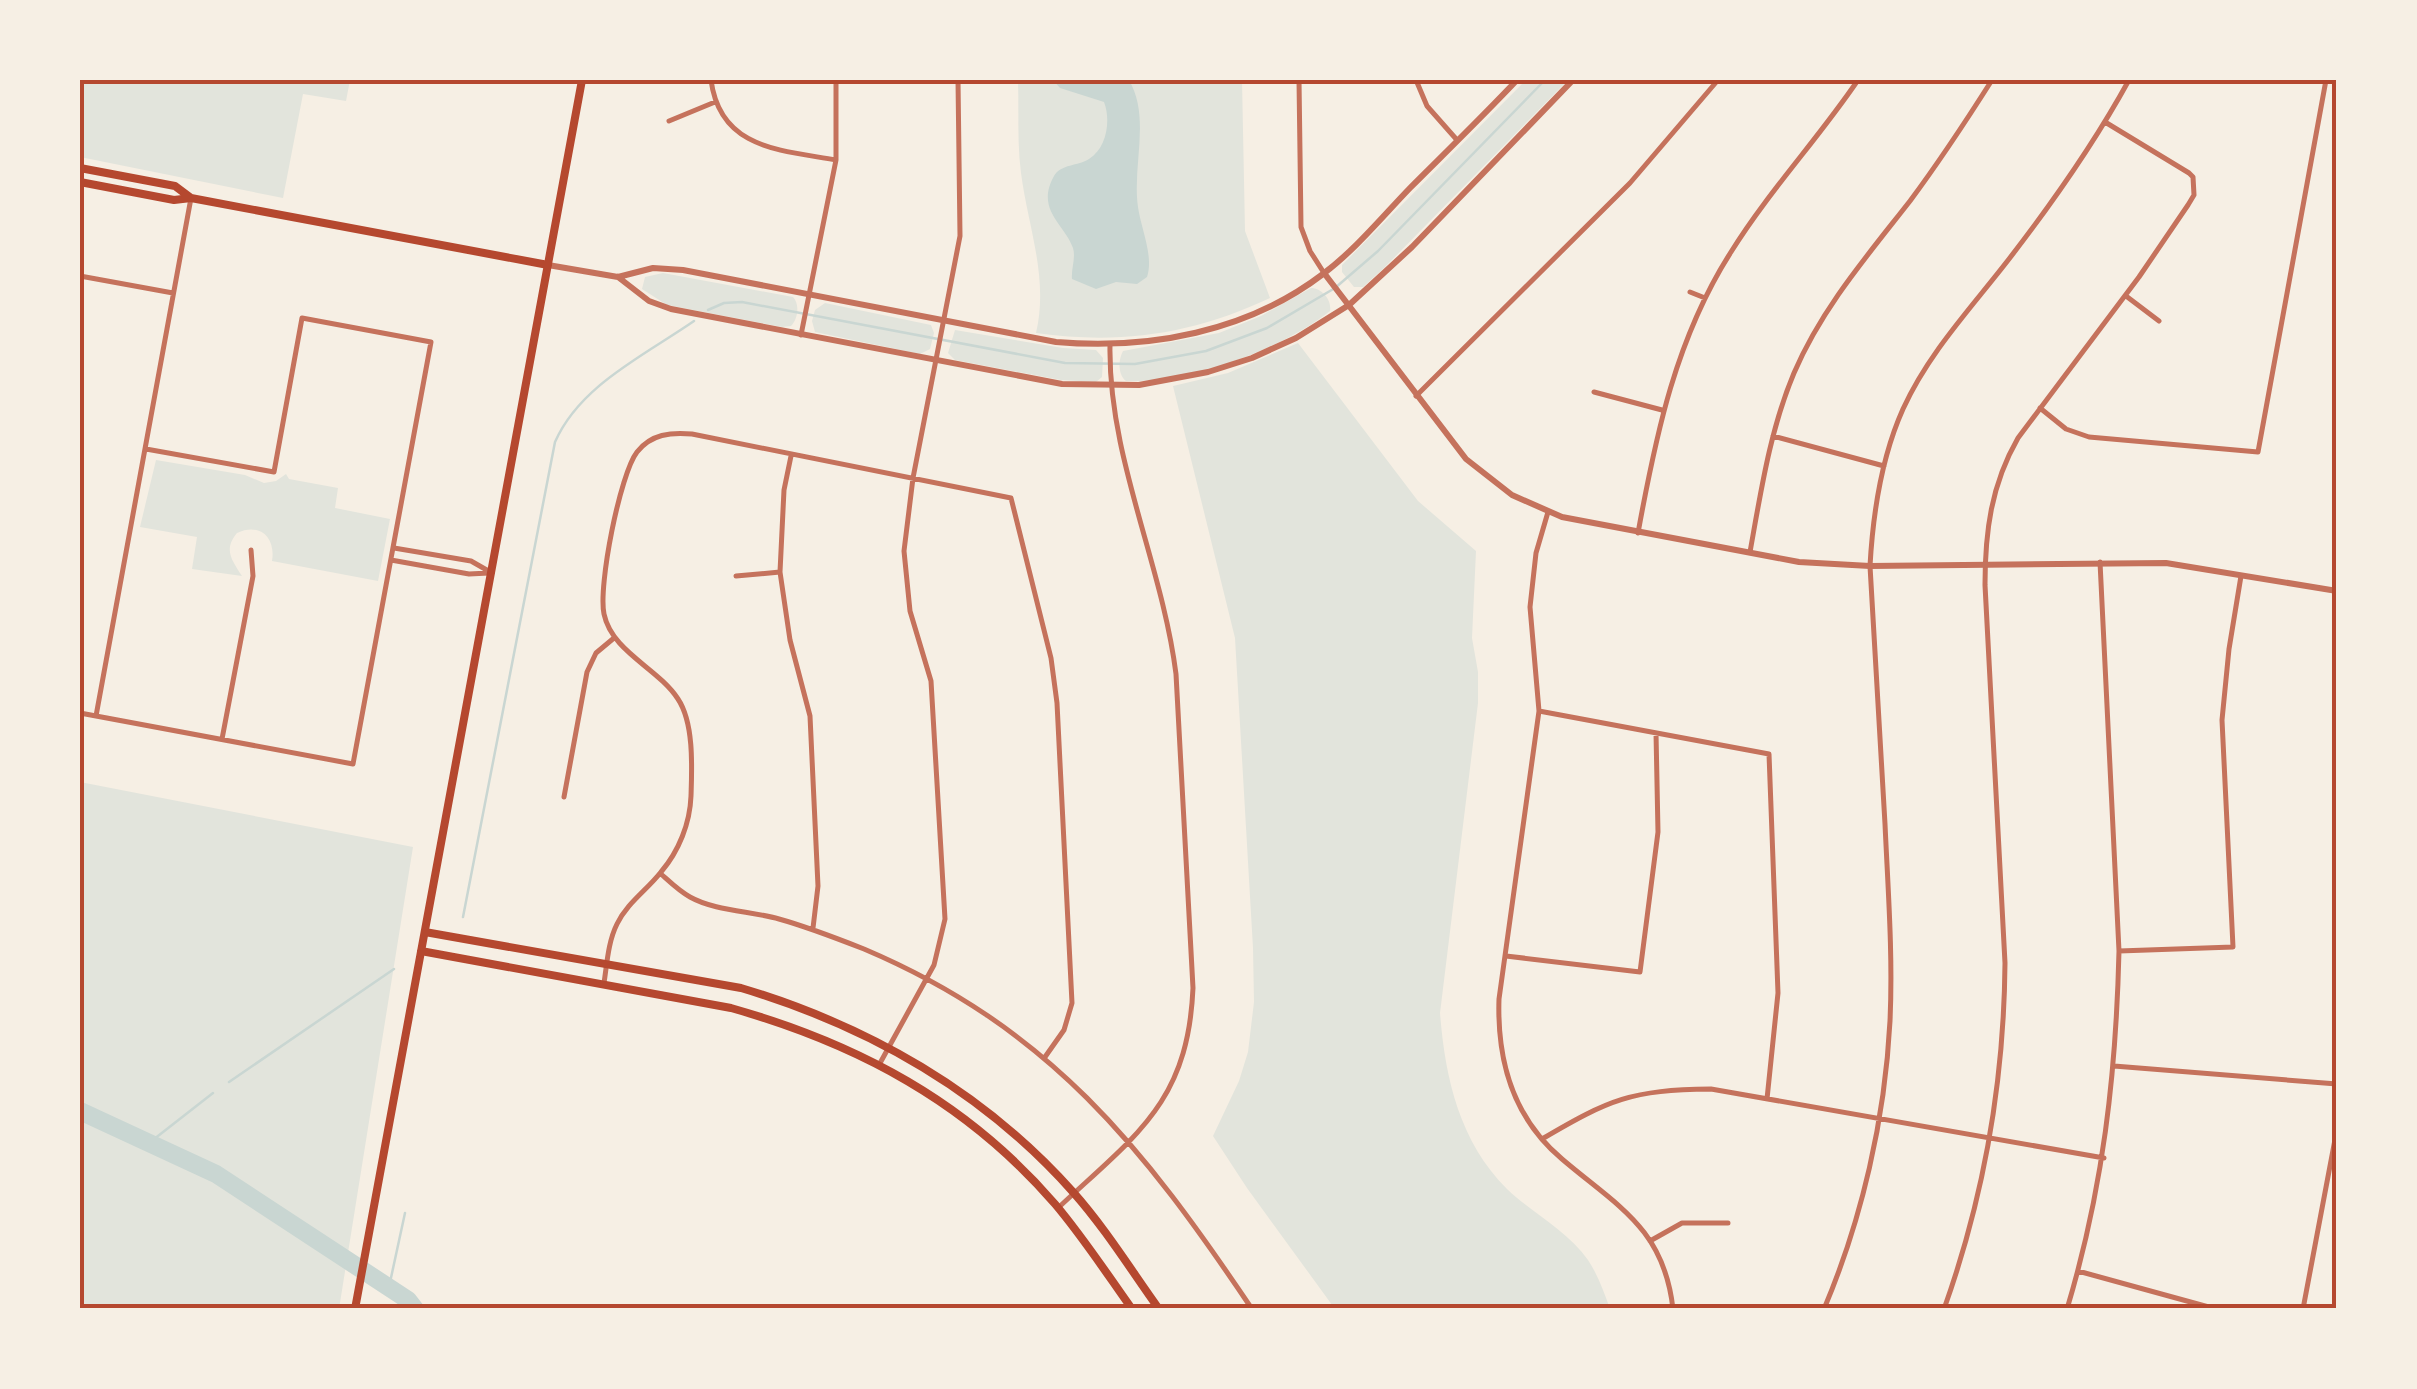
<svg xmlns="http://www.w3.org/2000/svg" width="2417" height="1389" font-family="'Noto Sans',sans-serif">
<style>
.green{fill:#e2e4dc}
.water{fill:#c9d6d2}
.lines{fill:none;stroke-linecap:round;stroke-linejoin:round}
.stream{stroke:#c9d6d2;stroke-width:2.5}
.river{stroke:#c9d6d2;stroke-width:18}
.minor{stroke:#c5725c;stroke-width:5}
.tertiary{stroke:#c5725c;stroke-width:6}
.secondary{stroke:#b5482f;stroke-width:8}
.neatline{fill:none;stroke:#b5482f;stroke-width:4}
</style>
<rect width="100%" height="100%" fill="#f6efe4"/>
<path class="green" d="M80,80H350L346,101L303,94L283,198L80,157Z
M1018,80H1242L1245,231L1270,298C1194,334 1120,345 1036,333C1049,278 1028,227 1021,173C1017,142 1019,111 1018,80Z
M1526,80H1568L1384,268L1363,287H1354L1342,272V265Z
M663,273L793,297C800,304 798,319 791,326L782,327L667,305L642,289L645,277Z
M1311,288C1322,288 1332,300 1330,311C1281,350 1189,383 1126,381C1118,375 1118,360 1123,351L1219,333L1261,316Z
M825,303L931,325L934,333L930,349L920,354L815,332L812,321L815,310Z
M955,330L1063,348L1096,350L1103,358L1102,377L1096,382L1061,380L955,360L948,353Z
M1298,343L1418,501L1476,551L1472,638L1478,672V703L1440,1013C1445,1077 1459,1141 1507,1189C1532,1213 1568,1231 1588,1260C1598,1275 1604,1292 1610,1309H1335L1247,1188L1213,1136L1239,1081L1248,1052L1254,1002L1253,948L1235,638L1173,386L1228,373Z
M156,460L245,475L264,483L276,481L286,474L289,479L338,488L335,508L390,519L378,581L272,561C276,538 260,522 237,533C223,550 232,560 242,576L192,569L197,537L140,527Z
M80,782L413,847L339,1309H80Z"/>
<path class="water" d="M1053,80H1129C1151,118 1132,165 1138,207C1141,229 1154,256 1147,277L1137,284L1116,282L1096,289L1072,279C1071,269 1076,258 1073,248C1065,224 1035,210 1054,176C1061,164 1078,166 1089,159C1107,148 1111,120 1104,102L1060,88Z"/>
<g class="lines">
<path class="stream" d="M708,310L724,303L742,302L1065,363L1135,364L1206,351L1267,328L1335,288L1378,251L1545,80
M463,917L555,442C580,385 645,355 694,321
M229,1082L394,969
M149,1143L213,1093
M389,1287L405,1213"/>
<path class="river" d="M80,1111L216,1174L408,1300L415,1309"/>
<path class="minor" d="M711,80C720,149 780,150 836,160
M1299,80L1301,227L1310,251L1324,273
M1416,80L1427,106L1457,140
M669,121L715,102
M80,276L173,293
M1690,292L1705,298
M2126,296L2159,321
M801,335L836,160V80
M1594,392L1662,410
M1416,396L1630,183L1718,80
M2040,408L2066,429L2089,437L2258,452L2326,80
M1773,436L1884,466
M791,456L784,490L780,572L790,640L810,716L818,886L813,928
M1548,512L1536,553L1530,607L1539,711L1499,999C1497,1060 1513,1118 1562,1159C1617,1206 1664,1228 1673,1309
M1638,533C1656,434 1676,338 1731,252C1769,191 1818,139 1858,80
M394,548L471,561L492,573
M1750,552C1761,491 1770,430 1794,373C1822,308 1867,256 1910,201C1939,162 1966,121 1992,80
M391,560L469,574L489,573
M736,576L780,572
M2337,693V765
M1539,711L1769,754L1778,993L1767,1099
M80,713L353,764L431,342L302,318L274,472L146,449
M96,716L191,198
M222,739L253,576L251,550
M564,797L587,672L596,653L614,638
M661,874C670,882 679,891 690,897C715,911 751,911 779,919C808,927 836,938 864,949C1050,1028 1143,1147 1252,1309
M2119,951L2233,947L2222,720L2229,649L2241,576
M1506,956L1640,972L1658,832L1656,733
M604,983C607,964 608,942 617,924C627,903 647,890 661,872C679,851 690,823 691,796C692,767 694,723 678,699C658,668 612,652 604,614C598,586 620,474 637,452C651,434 671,432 692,434L1011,498L1051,658L1057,703L1072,1003L1064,1030L1045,1057
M879,1065L934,965L945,919L931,681L910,611L904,551L913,478L960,236L958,80
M2114,1066L2337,1084
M1542,1139C1610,1099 1631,1090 1711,1089L2104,1158
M1058,1208C1136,1135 1188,1103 1193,988L1176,674C1162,563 1108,457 1110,345
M1650,1241L1682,1223H1728
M2078,1271L2216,1309
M1824,1309C1862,1219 1885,1119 1890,1021C1893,955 1888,890 1885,824C1880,738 1875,652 1870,566C1873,512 1881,458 1903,409C1929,352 1972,307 2009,259C2053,202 2095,142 2129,80
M1944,1309C1984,1197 2004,1082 2005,963L1985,585C1985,532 1991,485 2018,438L2139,277L2188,205L2194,195L2193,177L2189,173L2105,122
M2067,1309C2103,1189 2116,1075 2119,951L2100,562
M2303,1309L2337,1129"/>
<path class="tertiary" d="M548,265L618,277L653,268L683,270L1056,342C1149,350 1247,332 1323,274C1355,250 1382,217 1410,188C1446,152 1482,117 1517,80
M1324,273L1466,459L1512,495L1562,517L1799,562L1870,566L2166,563L2337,591
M618,277L649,301L671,309L1062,384L1139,385L1208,372L1252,358L1296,338L1349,305L1412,247L1573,80"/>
<path class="secondary" d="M80,168L175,186L191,198
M80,182L174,200L191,198L548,265
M425,932L741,988C868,1026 984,1092 1073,1192C1105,1228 1131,1270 1159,1309
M421,951L731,1008C858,1044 967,1102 1055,1204C1083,1237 1107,1274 1132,1309
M355,1309L582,80"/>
</g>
<rect width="2417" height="1389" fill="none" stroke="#f6efe4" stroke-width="165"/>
<rect x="82" y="82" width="2252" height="1224" class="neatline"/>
</svg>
